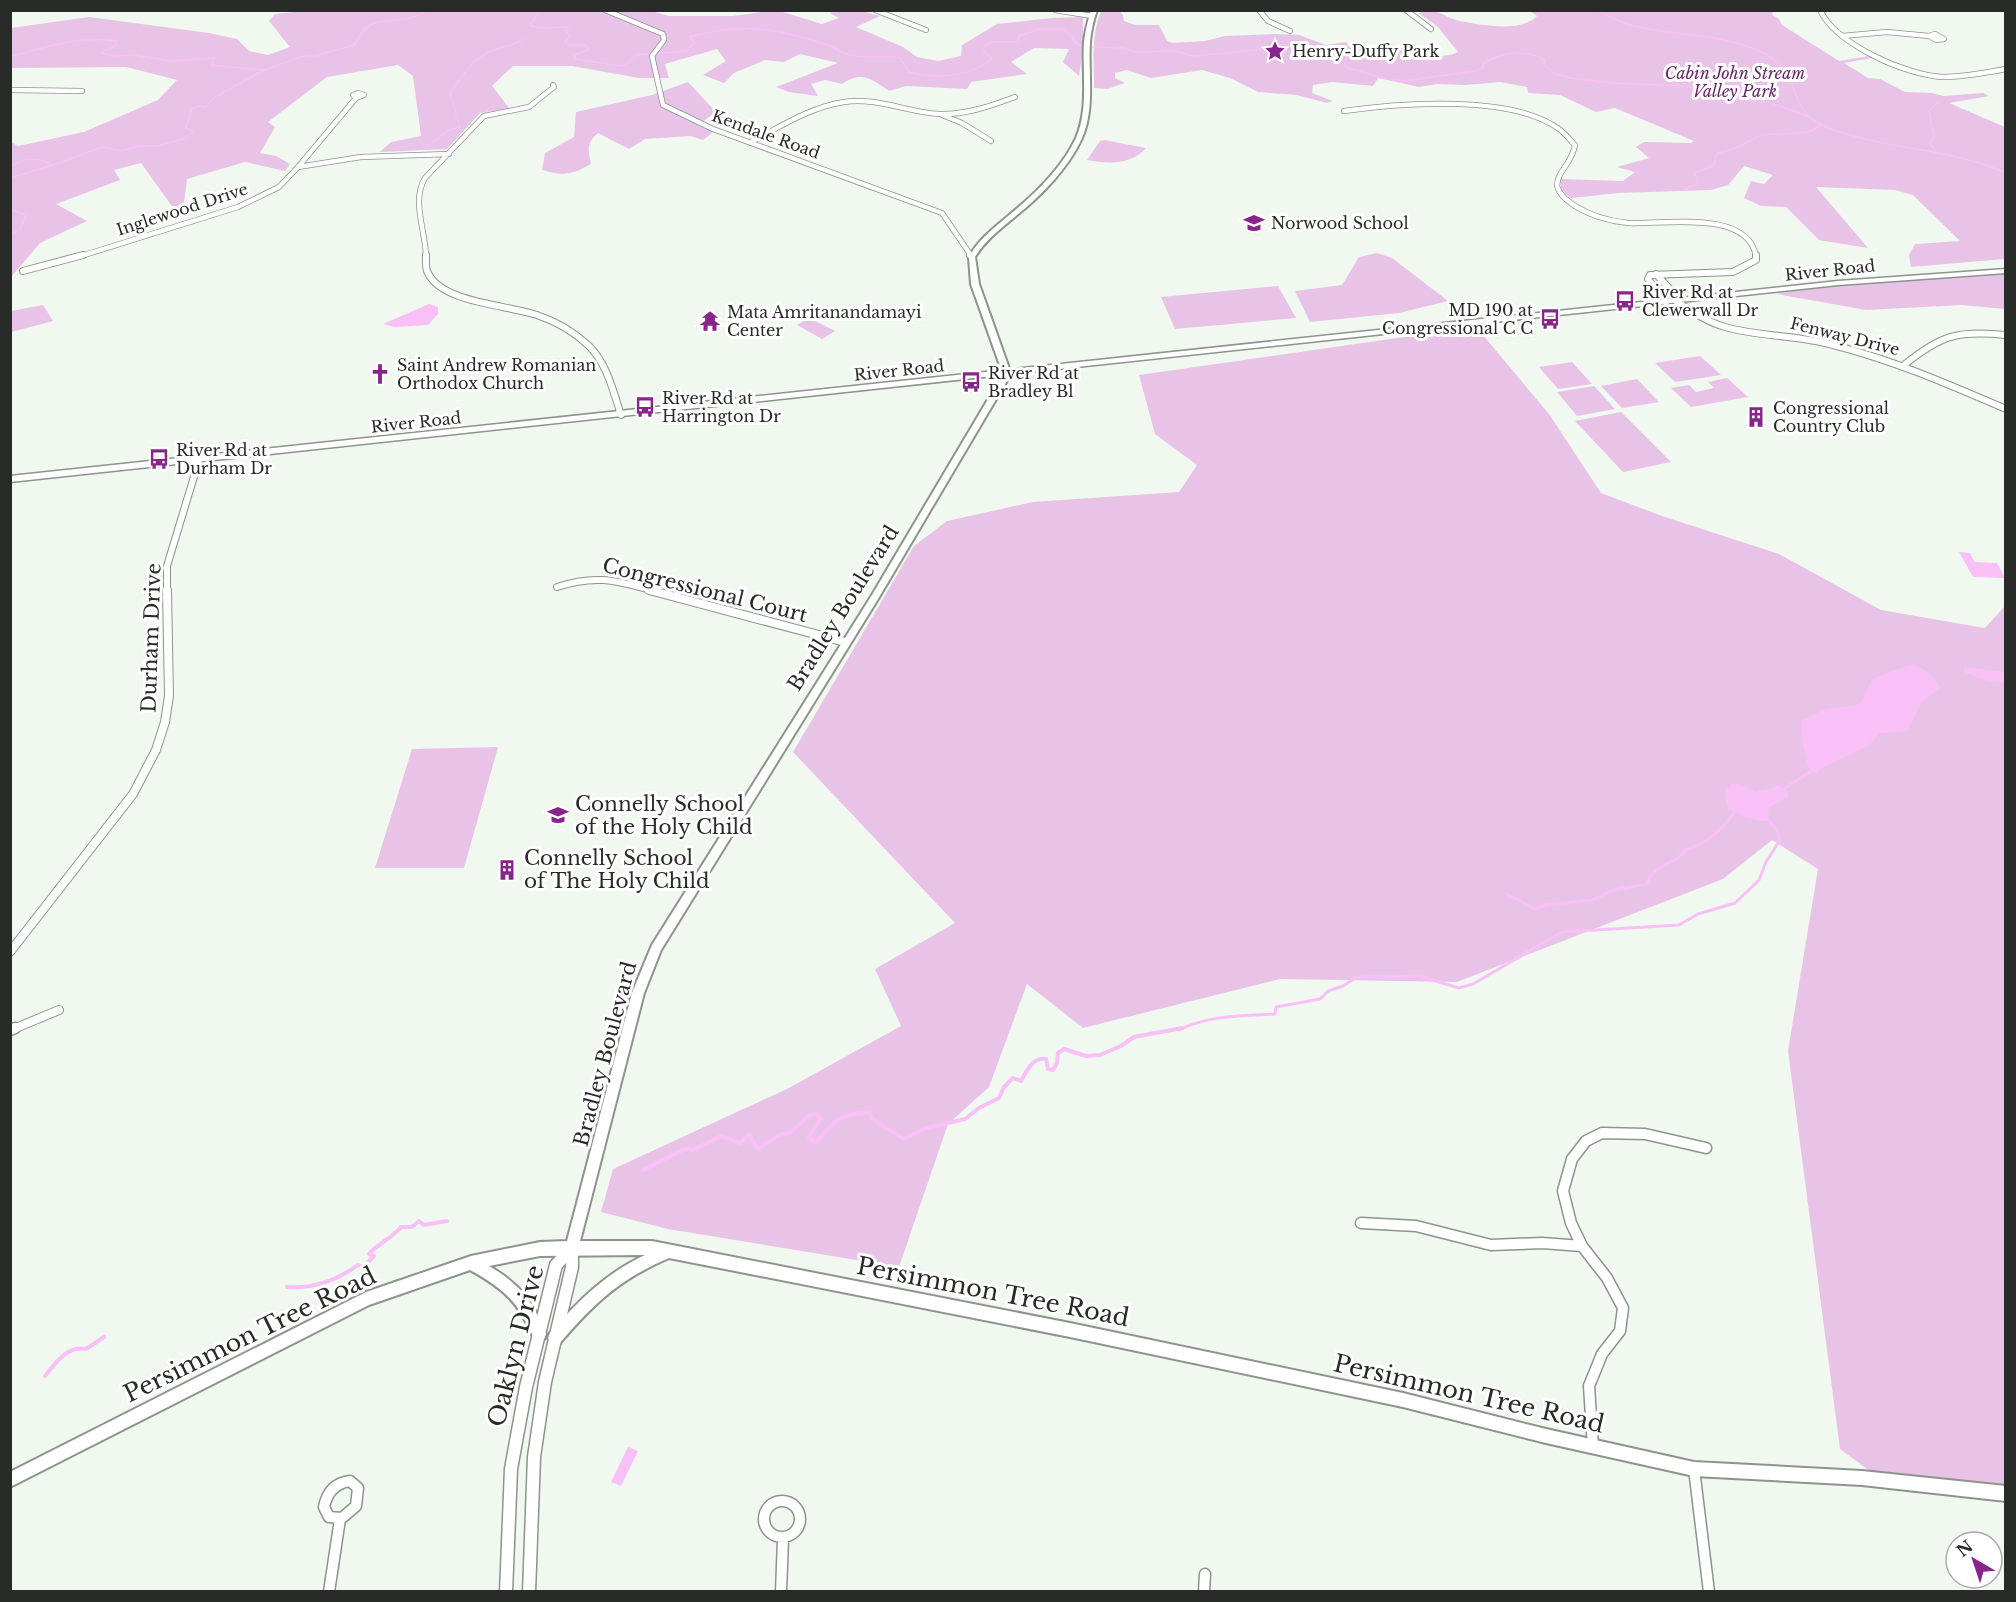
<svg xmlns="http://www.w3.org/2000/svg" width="2016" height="1602" font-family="'Libre Baskerville',serif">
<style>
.green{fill:#e9c2e8}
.water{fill:#f9c0f8}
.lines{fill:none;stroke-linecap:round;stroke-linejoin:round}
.stream-far2{stroke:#f9c0f8;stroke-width:1.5}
.stream-far1{stroke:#f9c0f8;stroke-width:3}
.stream{stroke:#f9c0f8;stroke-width:4}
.minor-far3-casing{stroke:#8c948c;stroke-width:6}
.minor-far2-casing{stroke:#8c948c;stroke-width:8}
.minor-far1-casing{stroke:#8c948c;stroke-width:10}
.minor-casing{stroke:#8c948c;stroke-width:13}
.tertiary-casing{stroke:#8c948c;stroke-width:15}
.secondary-casing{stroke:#8c948c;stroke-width:4}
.primary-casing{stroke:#8c948c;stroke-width:3}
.minor-far3{stroke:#fff;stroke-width:4.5}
.minor-far2{stroke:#fff;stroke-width:6}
.minor-far1{stroke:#fff;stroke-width:8}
.minor{stroke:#fff;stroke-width:10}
.tertiary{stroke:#fff;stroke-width:12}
.secondary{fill:#fff;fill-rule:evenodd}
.primary{fill:#fff;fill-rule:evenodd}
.labels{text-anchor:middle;stroke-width:6;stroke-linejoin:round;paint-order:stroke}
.far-poi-label{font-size:16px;fill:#282b28;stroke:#fff;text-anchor:start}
.far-park-label{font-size:16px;font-style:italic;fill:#652566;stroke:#fff}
.far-street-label{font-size:16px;fill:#282b28;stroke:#fff}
.street-label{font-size:20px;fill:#282b28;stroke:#fff}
.poi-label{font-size:20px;fill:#282b28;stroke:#fff;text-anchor:start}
.near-street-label{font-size:24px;fill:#282b28;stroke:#fff}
</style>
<rect width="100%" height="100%" fill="#f0f8f0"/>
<path class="green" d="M648,10L669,16H733L776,10L822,24L839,18L830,13C847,7 863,11 880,16L856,27L903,47L917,57L938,61L961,56L962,45L997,24L1052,18L1083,17V48L1079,76L1063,62L1069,49L1034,48L1011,62L1027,74L971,82L967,89L906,86L889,91C872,79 862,70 842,84L825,80L811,84L818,96L789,92L776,87L838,63L800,54L784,62L765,60L734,73L724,83L703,75L726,61L717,49L665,64L669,78H639L572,66H513L492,86L509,108L480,113L447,149L380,152L391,142L421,136L413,76L398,65L327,77L268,122L275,127L260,153L276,156L290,164L285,171L245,162L187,179L183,211L179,216L141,163L114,170L120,180L56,204L87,221L40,243L11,277V142L18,146L84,132L158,100L177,80L126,67L11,68V28L89,17L209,33L237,39L249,51L268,55L290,47L269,21L275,14L305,11Z
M1102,11H1119L1123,15L1124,21L1135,25H1159L1167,41L1173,43L1205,41L1225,36L1277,34L1299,35L1326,45L1346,42L1349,47L1372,50L1381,42L1400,46L1412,43L1419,46L1408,50C1419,57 1447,58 1458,52L1438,27L1419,13C1440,7 1442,17 1460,21C1480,25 1521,33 1537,16L1530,11H1773L1772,15L1779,19L1782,25L1839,61L1869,56L1872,58L1844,63L1868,78L1880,79L1905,92L1932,93L1944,96L1983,93L1989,96L1949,103L2005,127V259L1911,267L1909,255L1915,244L1960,241L1913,195L1895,190L1816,187L1868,248L1819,240L1786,207L1761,206L1744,198L1751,181L1764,184L1773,175L1744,166L1728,185L1711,190L1619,193L1571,198L1561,190L1560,179L1623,181L1635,172L1617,167L1649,158L1636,147L1644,142L1691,143L1694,141L1615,108L1596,112L1560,95L1528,93L1527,87L1500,82L1466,85L1437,84L1419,87L1378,78L1373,86L1332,82L1313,85L1312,93L1333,101L1327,103L1297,95L1258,92L1230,78L1202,70L1151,78L1127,70L1115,73V78L1125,83L1107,89L1094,88C1094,68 1091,27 1102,11Z
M688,82L716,112L698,125L713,132L703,140L690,136L645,139L629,149L598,133C586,143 588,151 591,164C572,175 563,176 542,170L545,153L574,137L576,112L652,95Z
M1104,140L1146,148C1131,165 1109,164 1087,160L1100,141Z
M1377,253L1392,258L1448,301L1399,313L1310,322L1295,291L1342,285L1359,257Z
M2005,271V309L1962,305L1866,310L1776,294L1838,283Z
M1278,286L1296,318L1175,329L1161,297Z
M43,305L53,321L11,332V311Z
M809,318L835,331L822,339L797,325Z
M1482,334L1549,414L1601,493L1662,516L1779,554L1881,610L1985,628L2005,606V1488L1874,1474L1840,1449L1788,1051L1818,869L1772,840L1723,879L1457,982L1280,979L1083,1028L1027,984L989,1087L948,1124L899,1267L668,1229L601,1212L613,1169L787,1089L901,1026L875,969L955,923L793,752L914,546L947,521L1033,502L1179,492L1197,465L1155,434L1139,375L1404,337Z
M1700,356L1721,375L1675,382L1655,363Z
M1572,362L1592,384L1558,389L1539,367Z
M1727,378L1748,397L1691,407L1671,388L1689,385L1696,392L1714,388L1708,382Z
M1637,379L1659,402L1622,408L1601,386Z
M1594,386L1615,409L1577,416L1557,392Z
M1621,412L1671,462L1623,472L1575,421Z
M498,747L464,868H375L412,749Z"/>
<path class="water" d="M429,304L438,307V314L428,325L394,327L383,324Z
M1959,552L1970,553L1975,562L1997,563L2005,578L1973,577Z
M1912,664C1922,667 1938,678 1940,689L1922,701L1908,731L1880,733L1868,746L1821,768L1816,773L1809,770L1801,734L1802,720L1826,709L1858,705L1862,701L1872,679Z
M1965,667L2005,672V683L1985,680L1964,672Z
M1731,784H1740L1756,792L1779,786L1788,792V797L1768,808L1769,821C1755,821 1738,816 1727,806L1725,792Z
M628,1447L638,1451L621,1486L611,1482Z"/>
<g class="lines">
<path class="stream-far2" d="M536,10L539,13L530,25L540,28L569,27L565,30L570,36L565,42L568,45H585L589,49L574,55L576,59L620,66L626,64L636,55L687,51L694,43L690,37C740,22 776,28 825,44C833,46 841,53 850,55C866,59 884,55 900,58L909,72C938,79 968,77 992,59L984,51V46L990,42H1018L1019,36L1039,29H1064L1078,45L1082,46
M1597,10C1608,15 1618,22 1630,25C1674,37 1721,32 1764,53C1807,75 1782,111 1829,128C1887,150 1950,148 2006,173
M1093,47L1123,48L1136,52L1175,51L1193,56L1289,47L1303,49L1316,58L1336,52L1348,56L1344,65L1348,68L1387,79L1404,81L1475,71L1483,68V64C1500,52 1527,49 1545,60L1544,65L1554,73L1570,78L1611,83L1687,86L1727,99L1768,102L1807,116
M10,53L13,56C46,47 82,35 117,41L115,46L102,53L114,56L135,55L171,61L214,58L211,65L262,70
M427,147L449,130L460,127L450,93C461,78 471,61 488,52C500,46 513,47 523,39
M1936,151L1930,144L1934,137L1929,111L1939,102
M10,167C25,157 37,157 53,165L102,147L122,151L138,146H157L186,138L193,131L186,128L192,109L200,106L206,107L212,99L264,70L304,56H315L354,45C358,40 361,33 365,29C379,15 411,25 426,10
M10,178L53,165
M1684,190L1698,183L1695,173L1714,165L1716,154L1738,147L1761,135L1809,132L1821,125
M10,209L26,215L21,228L10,235"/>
<path class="stream-far1" d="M1784,789L1811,771
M1507,894L1535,909L1546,905L1592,900L1613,890L1647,884C1654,862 1677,865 1685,850C1707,843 1721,832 1734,812
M1179,1030C1209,1015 1242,1016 1275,1014L1276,1007L1320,999L1328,991L1343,986L1357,977L1419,976L1459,988L1473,984L1562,932L1679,925L1698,914L1735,903L1759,880L1766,862L1780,840L1777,830L1769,821"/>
<path class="stream" d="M643,1170L685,1149L693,1150L721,1136L740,1143L749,1134L758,1149L779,1135L791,1132L809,1115L816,1113L820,1119L809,1137L815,1143C834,1121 840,1114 870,1112L872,1119L904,1139L926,1128L965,1119L979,1108L999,1098L1004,1087L1013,1078L1021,1081C1027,1071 1032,1057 1046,1059L1048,1069L1053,1070L1057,1063L1058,1053L1064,1049L1086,1056L1100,1055L1121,1046L1134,1037L1182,1028
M287,1287C314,1289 336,1281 358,1265L363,1267L374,1256L369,1254C379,1243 392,1238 401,1227H412L419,1221L424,1225L447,1221
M45,1376C56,1363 67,1345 86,1349L104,1337"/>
<g class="minor-far3-casing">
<path id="minor-far3" d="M605,10L663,34L664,40L652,56L663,105L713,129L942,213L972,257
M875,10L926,30
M1055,10L1092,16
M1259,10L1268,21L1290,31
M1406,10L1431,29
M1820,10C1836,44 1905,75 1942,77C1963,77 1985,73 2006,69
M1935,34L1944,39L1936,40L1929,36Z
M1842,36L1887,32L1929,36
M10,90L82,91
M358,93L364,95L356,98L353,95Z
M1344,111C1400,103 1511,94 1559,129C1565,133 1570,140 1575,145C1572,164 1557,171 1557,186C1560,196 1567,200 1575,206C1591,216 1609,221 1628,223C1660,225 1749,208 1756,257
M942,115L962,123L991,141
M751,142C780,127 810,107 844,102C876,97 907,112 939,114C965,115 991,106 1015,97
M298,167L356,98
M78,257L238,207L279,187L298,167L361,157L449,154
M426,257C426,232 411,201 425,178L484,116L529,107L554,87L553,85"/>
</g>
<g class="minor-far2-casing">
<path id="minor-far2" d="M426,255C426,261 425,268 428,273C442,303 508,305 537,315C555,321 574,332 588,345C607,363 613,391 621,415
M970,255L972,257
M23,271L83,255
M1656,274L1677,297L1676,301C1691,311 1707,322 1725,327C1760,337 1798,335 1833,345C1893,360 1950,385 2006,409
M1666,302L1648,279L1650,275L1733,272L1756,260V255
M1904,365C1941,335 1958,330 2006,335
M557,587C597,574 616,581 655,591
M167,591V566L199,460"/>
</g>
<g class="minor-far1-casing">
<path id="minor-far1" d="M649,590L845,642
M10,952L133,794L156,750L165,722L169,696L167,590
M11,1030L59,1010"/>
</g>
<g class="minor-casing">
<path id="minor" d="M10,1030L15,1028
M1361,1223L1416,1226L1491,1245L1542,1243L1582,1246
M1593,1447L1589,1386L1602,1354L1620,1331L1623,1308L1607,1278L1582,1246L1571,1223L1563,1191L1572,1159L1586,1141L1602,1133L1645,1134L1706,1148
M1694,1469L1709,1592
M350,1481L358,1488L356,1506L342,1518L329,1517L324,1507C327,1492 335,1483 350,1481Z
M764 1519a18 18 0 1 1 36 0a18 18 0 1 1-36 0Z
M329,1592L340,1519
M781,1592L783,1539
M1204,1592L1205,1574"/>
</g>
<g class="tertiary-casing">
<path id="tertiary" d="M506,1592L511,1469L526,1387L556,1265L572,1248
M529,1592L534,1457L545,1382L572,1267V1248"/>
</g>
<g class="secondary-casing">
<path id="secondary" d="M1091,10H1097C1093,21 1091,31 1090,42C1088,74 1095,108 1082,138C1069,167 1042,195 1017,215C1002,228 986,239 975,257L979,284L1011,374L878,599L661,950L644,993L580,1241H652L1070,1323L1403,1393L1546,1429L1694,1462L1862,1471L2006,1486V1501L1862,1485L1694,1476L1546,1443L1403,1407L1070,1337L669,1258C620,1279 594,1303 560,1343L555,1345L550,1343L548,1338L550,1333C578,1301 606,1273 645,1255L540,1256L489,1266C520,1284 533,1301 546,1334L544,1339L539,1341L534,1339C519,1302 504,1289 470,1270L369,1305L10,1487V1472L366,1292L471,1256L540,1242L567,1241L632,993L652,945L872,595L1003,374L971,284L969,257C980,237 997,226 1014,211C1037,192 1063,166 1076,138C1089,108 1082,74 1084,42C1085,31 1088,21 1091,10Z"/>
</g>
<g class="primary-casing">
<path id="primary" d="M2006,269V273L1838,285L10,482V476L1838,281Z"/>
</g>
<use href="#minor-far3" class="minor-far3"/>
<use href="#minor-far2" class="minor-far2"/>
<use href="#minor-far1" class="minor-far1"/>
<use href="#minor" class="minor"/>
<use href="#tertiary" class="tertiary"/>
<use href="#secondary" class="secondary"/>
<use href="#primary" class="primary"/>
</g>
<defs>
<g id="sight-bare" transform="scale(1.62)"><path d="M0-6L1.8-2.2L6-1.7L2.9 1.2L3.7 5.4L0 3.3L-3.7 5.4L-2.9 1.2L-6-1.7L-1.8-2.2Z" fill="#89248b" stroke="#fff" stroke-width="2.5" paint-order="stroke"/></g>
<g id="school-bare" transform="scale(1.62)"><path d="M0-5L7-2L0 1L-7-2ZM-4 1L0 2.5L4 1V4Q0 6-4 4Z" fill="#89248b" stroke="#fff" stroke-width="2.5" paint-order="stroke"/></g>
<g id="bus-bare" transform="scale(1.62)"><path d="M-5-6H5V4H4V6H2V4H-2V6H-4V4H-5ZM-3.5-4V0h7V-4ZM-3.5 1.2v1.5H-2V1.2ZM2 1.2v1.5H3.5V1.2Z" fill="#89248b" stroke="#fff" stroke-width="2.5" paint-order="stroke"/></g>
<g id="temple-bare" transform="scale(1.62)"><path d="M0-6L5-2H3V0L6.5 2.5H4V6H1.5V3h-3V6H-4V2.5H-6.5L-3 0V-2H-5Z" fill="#89248b" stroke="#fff" stroke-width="2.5" paint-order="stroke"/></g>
<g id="church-bare" transform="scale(1.62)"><path d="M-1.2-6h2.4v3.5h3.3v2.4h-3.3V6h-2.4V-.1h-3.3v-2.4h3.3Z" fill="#89248b" stroke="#fff" stroke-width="2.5" paint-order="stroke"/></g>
<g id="building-bare" transform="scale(1.62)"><path d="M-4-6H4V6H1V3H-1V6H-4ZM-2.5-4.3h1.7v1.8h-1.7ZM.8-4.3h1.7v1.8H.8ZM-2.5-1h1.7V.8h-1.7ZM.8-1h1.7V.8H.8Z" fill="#89248b" stroke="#fff" stroke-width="2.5" paint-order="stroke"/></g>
</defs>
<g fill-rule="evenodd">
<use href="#sight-bare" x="1275" y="51"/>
<use href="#school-bare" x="1254" y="223"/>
<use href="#bus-bare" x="1625" y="301"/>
<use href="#bus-bare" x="1550" y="319"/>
<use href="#temple-bare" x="710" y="321"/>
<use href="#church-bare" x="380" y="374"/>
<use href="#bus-bare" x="971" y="382"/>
<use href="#bus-bare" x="645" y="407"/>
<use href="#building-bare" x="1756" y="417"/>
<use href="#bus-bare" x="159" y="459"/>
<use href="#school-bare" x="558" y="815"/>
<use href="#building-bare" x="507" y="870"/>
</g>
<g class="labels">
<g class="far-poi-label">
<text x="1292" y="57">Henry-Duffy Park</text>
<text x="1271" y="229">Norwood School</text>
<text x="1642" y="298">River Rd at<tspan x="1642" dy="18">Clewerwall Dr</tspan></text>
<text x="1533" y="316" text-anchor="end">MD 190 at<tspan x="1533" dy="18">Congressional C C</tspan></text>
<text x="727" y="318">Mata Amritanandamayi<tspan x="727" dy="18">Center</tspan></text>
<text x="397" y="371">Saint Andrew Romanian<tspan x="397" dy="18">Orthodox Church</tspan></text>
<text x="988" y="379">River Rd at<tspan x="988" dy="18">Bradley Bl</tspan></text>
<text x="662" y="404">River Rd at<tspan x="662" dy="18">Harrington Dr</tspan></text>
<text x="1773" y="414">Congressional<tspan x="1773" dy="18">Country Club</tspan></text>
<text x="176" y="456">River Rd at<tspan x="176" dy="18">Durham Dr</tspan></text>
</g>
<g class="far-park-label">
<text x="1735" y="79">Cabin John Stream<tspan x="1735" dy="18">Valley Park</tspan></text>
</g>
<g class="far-street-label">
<text transform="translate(766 134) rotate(20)" y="6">Kendale Road</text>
<text transform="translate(182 209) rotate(-18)" y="6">Inglewood Drive</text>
<text transform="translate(1830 270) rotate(-6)" y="6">River Road</text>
<text transform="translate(1845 336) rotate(14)" y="6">Fenway Drive</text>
<text transform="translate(899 370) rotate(-6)" y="6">River Road</text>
<text transform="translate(416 422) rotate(-6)" y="6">River Road</text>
</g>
<g class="street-label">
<text transform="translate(705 590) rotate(14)" y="7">Congressional Court</text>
<text transform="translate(843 608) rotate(-58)" y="7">Bradley Boulevard</text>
<text transform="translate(151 638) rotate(-88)" y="7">Durham Drive</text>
<text transform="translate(605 1054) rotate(-75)" y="7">Bradley Boulevard</text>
</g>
<g class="poi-label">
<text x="575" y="811">Connelly School<tspan x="575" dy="23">of the Holy Child</tspan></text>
<text x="524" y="865">Connelly School<tspan x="524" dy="23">of The Holy Child</tspan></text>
</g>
<g class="near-street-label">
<text transform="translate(993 1292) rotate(11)" y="8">Persimmon Tree Road</text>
<text transform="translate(250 1335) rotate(-26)" y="8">Persimmon Tree Road</text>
<text transform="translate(516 1346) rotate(-76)" y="8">Oaklyn Drive</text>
<text transform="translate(1469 1394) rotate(13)" y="8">Persimmon Tree Road</text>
</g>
</g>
<rect width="2016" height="1602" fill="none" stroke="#282b28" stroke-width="24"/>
<g transform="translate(1974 1560) rotate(321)"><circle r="28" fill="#ffffff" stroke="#a9aaa9" stroke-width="1.5"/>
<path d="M0-4.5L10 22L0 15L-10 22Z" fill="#89248b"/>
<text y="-9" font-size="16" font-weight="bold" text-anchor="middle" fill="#282b28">N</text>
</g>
</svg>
